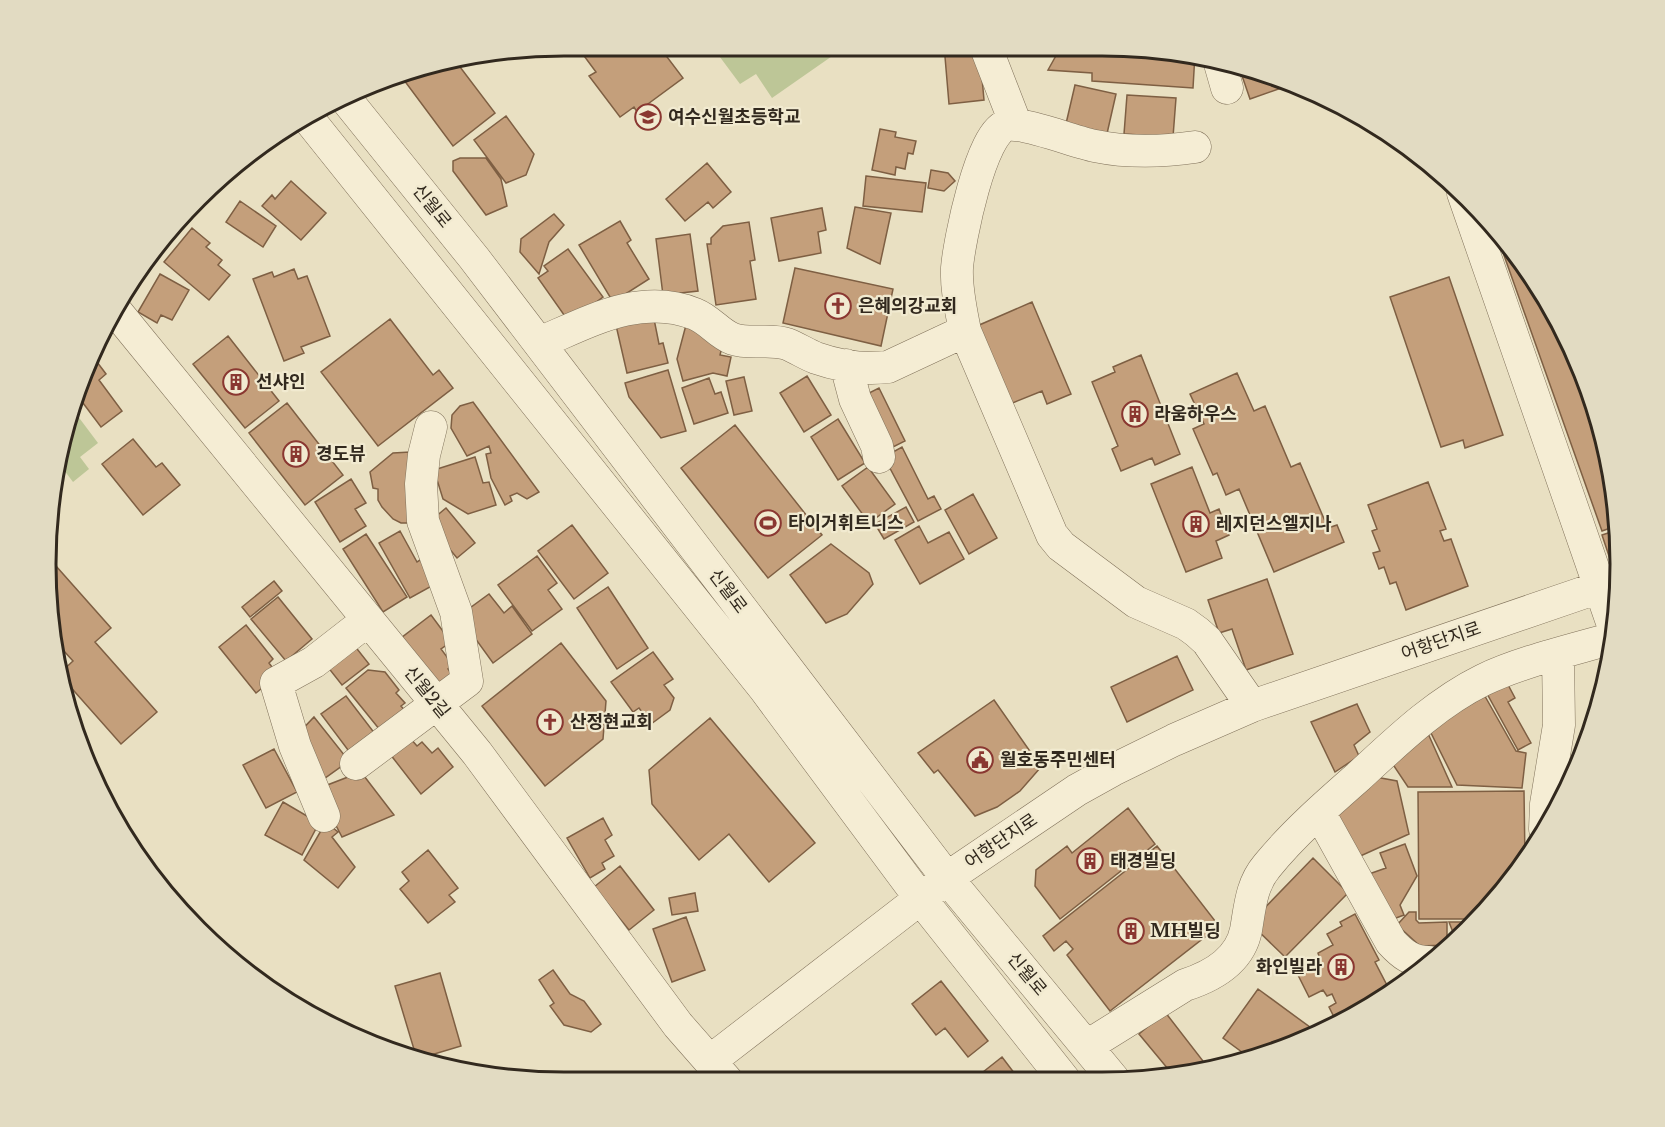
<svg xmlns="http://www.w3.org/2000/svg" width="1665" height="1127" font-family="'Libre Baskerville','Noto Sans KR',serif">
<style>
.green{fill:#bdc697}
.building{fill:#c49f7b;stroke:#7e5f43;stroke-width:1.5}
.lines{fill:none;stroke-linecap:round;stroke-linejoin:round}
.minor-casing{stroke:#81725b;stroke-width:33}
.minor{stroke:#f5edd4;stroke-width:32}
.labels{text-anchor:middle;stroke-width:4.5;stroke-linejoin:round;paint-order:stroke}
.poi-label{font-size:18px;font-weight:bold;fill:#32291e;stroke:#f1ead0;text-anchor:start}
.street-label{font-size:18px;fill:#32291e;stroke:#f1ead0}
.rim{fill:none;stroke:#32291e;stroke-width:3}
</style>
<rect width="100%" height="100%" fill="#e9e0c2"/>
<path class="green" d="M711,45H848L772,98L756,74L740,84Z
M74,411L98,443L80,457L89,469L73,482L61,466Z"/>
<path class="building" d="M576,45H658L683,78L637,112L634,107L620,117L589,76L596,72Z
M944,45H979L984,100L949,104Z
M1062,45H1102L1195,54L1193,88L1092,81V73L1048,70Z
M457,63L495,113L453,146L398,72Z
M1239,67L1290,85L1250,99Z
M1075,85L1116,94L1106,138L1065,128Z
M1127,95L1176,98L1173,137L1124,134Z
M506,116L534,154L526,175L506,183L474,140Z
M880,129L896,132L895,137L916,141L913,154L908,153L905,169L896,167L895,175L872,170Z
M460,158H486L501,179L507,206L486,215L453,171V161Z
M707,163L731,192L713,208L708,202L685,221L666,199Z
M931,170L948,173L955,181L944,191L928,188Z
M866,176L926,183L922,212L863,206Z
M291,181L326,213L301,240L262,206L272,195L275,199Z
M240,201L276,226L263,247L226,222Z
M855,207L891,213L880,264L847,248Z
M822,208L826,230L818,232L821,253L779,261L771,218Z
M554,214L564,225L549,242L539,274L520,252L521,239Z
M620,221L631,240L627,243L649,279L613,302L579,245Z
M749,222L755,260L750,261L756,299L716,305L707,244H711V238L723,226Z
M192,228L210,243L206,247L222,260L218,265L230,275L209,300L164,262Z
M1495,230L1532,275L1580,365L1610,462L1616,526L1602,531Z
M690,234L698,291L663,295L656,239Z
M568,249L603,297L569,322L538,278L548,271L544,266Z
M795,268L893,289L881,346L783,323Z
M294,269L298,279L307,276L330,336L301,347L304,353L284,361L253,279L272,272L274,277Z
M160,274L189,290L172,320L161,315L157,323L138,312Z
M1449,277L1503,435L1465,448L1463,440L1441,447L1390,297Z
M1032,302L1071,394L1047,404L1042,391L1010,404L977,326Z
M390,319L433,375L439,370L453,388L378,446L321,372Z
M654,319L659,344L663,343L668,363L627,373L615,321Z
M686,325L722,347L720,355L731,357L727,376L713,373L683,381L677,359Z
M228,336L279,401L245,428L193,364Z
M1141,355L1180,454L1155,465L1152,458L1121,471L1112,449L1118,446L1092,382L1115,372L1113,367Z
M94,358L106,374L99,380L122,411L101,427L77,395L84,365Z
M668,370L686,431L661,438L629,397L625,383Z
M1237,373L1254,411L1265,406L1291,467L1300,463L1328,528L1337,525L1344,542L1274,572L1239,489L1226,495L1217,473L1213,475L1193,429L1204,424L1190,394Z
M807,376L831,415L804,432L780,393Z
M744,377L752,411L734,415L726,381Z
M709,378L715,394L721,392L728,413L694,424L682,388Z
M879,388L905,441L885,451L859,398Z
M473,402L539,492L527,499L517,493L510,496L512,501L505,505L491,478L486,454L491,453L489,446L467,456L451,428L452,415L460,406Z
M287,403L343,475L305,505L249,433Z
M838,419L865,463L838,480L811,437Z
M735,425L822,535L768,578L681,468Z
M133,439L156,467L162,463L180,485L143,515L102,464Z
M902,447L928,499L934,496L941,509L918,521L884,457Z
M410,452V523H401L393,519L382,507L378,500V489L373,488L370,472L393,453Z
M475,457L483,483L489,482L496,505L468,514L443,499L434,470Z
M868,467L895,504L869,523L842,486Z
M1192,467L1210,513L1219,509L1229,535L1216,541L1222,558L1186,572L1151,484Z
M351,479L366,503L355,509L366,526L340,542L315,502Z
M1428,482L1446,529L1440,531L1444,541L1451,539L1468,586L1406,610L1396,582L1390,584L1384,567L1379,569L1373,553L1380,551L1372,531L1377,529L1368,505Z
M973,494L997,538L969,554L945,510Z
M906,507L914,522L884,539L875,524Z
M446,508L475,543L457,558L428,523Z
M572,525L608,573L574,599L538,551Z
M919,526L928,543L949,532L964,559L920,584L895,540Z
M1617,530L1620,563L1618,583L1602,535Z
M400,531L417,562L425,557L439,582L410,598L379,543Z
M366,534L407,597L383,612L343,549Z
M831,544L869,573L873,584L847,614L826,623L790,575Z
M537,556L557,583L548,590L562,609L532,631L498,585Z
M48,557L111,628L95,642L157,712L121,744L59,674L73,661L53,639Z
M1267,579L1293,654L1246,670L1232,629L1219,633L1208,600Z
M274,581L282,591L250,617L242,607Z
M608,587L648,648L617,669L577,608Z
M489,594L504,613L512,606L532,634L493,663L459,616Z
M278,597L312,639L286,661L251,619Z
M431,615L451,642L441,649L453,665L448,669L453,676L438,688L401,638Z
M246,625L273,659L269,663L278,675L256,693L219,647Z
M350,640L369,664L342,685L323,661Z
M561,643L606,701L603,739L545,786L482,706Z
M653,652L673,679L664,685L674,698L670,710L651,724L639,708L633,712L611,682Z
M1177,656L1193,690L1127,722L1111,687Z
M368,670L385,672L399,690L396,693L405,703L401,706L409,715L384,735L346,688Z
M1505,679L1515,698L1508,702L1531,743L1518,750L1485,690Z
M1482,691L1516,751L1526,753L1522,788L1457,785L1428,727Z
M346,696L379,739L354,758L321,714Z
M994,700L1041,767L1020,791L997,807L975,816L938,770L934,773L918,753Z
M1357,704L1370,732L1354,745L1359,756L1335,772L1311,722Z
M314,717L349,761L318,783L296,736Z
M710,718L815,843L769,882L729,834L699,860L652,804L649,770Z
M1426,729L1452,787H1408L1390,760Z
M410,738L417,746L422,742L432,753L438,748L453,767L421,794L390,754Z
M274,749L297,792L266,808L243,765Z
M361,772L394,815L342,837L317,789Z
M1370,776L1397,781L1409,834L1356,858L1335,812Z
M1524,791L1525,861L1477,919H1419L1418,792Z
M283,802L319,823L302,855L265,835Z
M1128,808L1155,844L1060,919L1035,886L1036,870L1067,846L1072,853Z
M603,818L612,835L605,840L614,856L602,863L605,869L590,878L567,838Z
M326,822L338,832L332,837L355,867L338,888L304,860Z
M1405,844L1417,876L1400,905L1404,915L1388,921L1369,874L1386,868L1380,853Z
M1157,846L1219,926L1110,1011L1067,955L1073,949L1066,941L1054,951L1043,936Z
M428,850L458,888L449,895L455,902L428,923L400,889L409,881L402,872Z
M1313,858L1348,893L1285,957L1250,923Z
M620,866L654,910L629,930L594,887Z
M695,893L698,911L672,915L669,898Z
M1409,912H1416V920L1419,923L1447,922V945L1420,946L1397,925Z
M1355,914L1379,960L1375,962L1391,993L1337,1023L1329,1007L1336,1003L1332,994L1327,996L1323,990L1309,997L1296,971L1320,959L1318,953L1333,945L1327,934L1342,926L1340,922Z
M686,917L705,970L672,982L653,929Z
M1449,922H1475L1456,940Z
M553,970L570,994L584,1001L601,1024L591,1032L564,1025L550,1006L554,1003L539,980Z
M440,973L461,1046L421,1058L416,1056L395,986Z
M941,981L988,1041L968,1057L945,1028L936,1035L912,1004Z
M1258,989L1318,1033L1300,1042L1250,1058L1223,1038Z
M1165,1012L1203,1061L1198,1072L1173,1075L1139,1034Z
M1002,1057L1021,1082H974L973,1080Z"/>
<g class="lines">
<g class="minor-casing">
<path id="minor" d="M985,45L1016,125
M1219,60L1227,88
M345,98L474,258L947,878L1115,1081
M307,117L764,688L920,898L1066,1082
M1195,147C1161,152 1129,153 1095,146C1075,142 1024,122 1007,125C981,131 959,242 957,268C956,289 961,310 965,331L1052,535L1061,546L1136,602L1186,624L1197,632L1207,641L1252,706
M1463,193L1614,628
M116,311L477,753L678,1025L728,1082
M539,343C589,322 640,292 695,314C710,320 719,334 733,339C751,345 770,338 787,344C797,348 806,354 816,358C839,366 864,370 888,367L965,331
M846,365L855,399L877,446L879,457
M356,764L467,681L456,612L423,521L421,484L424,455L431,427
M1319,812L1391,942C1402,954 1412,962 1429,962
M324,816L295,746L276,683L314,662L368,620
M1545,829L1546,804L1559,725L1558,654
M1087,1046L1185,985C1213,976 1240,960 1246,930C1250,907 1251,885 1267,866C1293,834 1326,805 1358,777C1396,742 1436,703 1483,680C1520,662 1572,650 1613,638
M710,1061L947,878L1077,790L1113,770L1174,740L1252,706L1600,587"/>
</g>
<use href="#minor" class="minor"/>
</g>
<defs>
<g id="school-ring" transform="scale(1.35)"><circle r="9.5" fill="#f1ead0" stroke="#8a3731" stroke-width="1.5"/><path d="M0-5L7-2L0 1L-7-2ZM-4 1L0 2.5L4 1V4Q0 6-4 4Z" fill="#8a3731"/></g>
<g id="church-ring" transform="scale(1.35)"><circle r="9.5" fill="#f1ead0" stroke="#8a3731" stroke-width="1.5"/><path d="M-1.2-6h2.4v3.5h3.3v2.4h-3.3V6h-2.4V-.1h-3.3v-2.4h3.3Z" fill="#8a3731"/></g>
<g id="building-ring" transform="scale(1.35)"><circle r="9.5" fill="#f1ead0" stroke="#8a3731" stroke-width="1.5"/><path d="M-4-6H4V6H1V3H-1V6H-4ZM-2.5-4.3h1.7v1.8h-1.7ZM.8-4.3h1.7v1.8H.8ZM-2.5-1h1.7V.8h-1.7ZM.8-1h1.7V.8H.8Z" fill="#8a3731"/></g>
<g id="stadium-ring" transform="scale(1.35)"><circle r="9.5" fill="#f1ead0" stroke="#8a3731" stroke-width="1.5"/><path d="M0-5a6.5 5 0 1 0 0 10a6.5 5 0 1 0 0-10ZM-3.5-1.8h7v3.6h-7Z" fill="#8a3731"/></g>
<g id="civic-ring" transform="scale(1.35)"><circle r="9.5" fill="#f1ead0" stroke="#8a3731" stroke-width="1.5"/><path d="M-.6-6.5H3V-4.5H.6V-3L4-1V1h2V6H-6V1h2V-1L-.6-3ZM-1.2 2.5V6h2.4V2.5Z" fill="#8a3731"/></g>
</defs>
<g fill-rule="evenodd">
<use href="#school-ring" x="648" y="117"/>
<use href="#church-ring" x="838" y="306"/>
<use href="#building-ring" x="236" y="382"/>
<use href="#building-ring" x="1135" y="414"/>
<use href="#building-ring" x="296" y="454"/>
<use href="#stadium-ring" x="768" y="523"/>
<use href="#building-ring" x="1196" y="524"/>
<use href="#church-ring" x="550" y="722"/>
<use href="#civic-ring" x="980" y="760"/>
<use href="#building-ring" x="1090" y="861"/>
<use href="#building-ring" x="1131" y="931"/>
<use href="#building-ring" x="1341" y="967"/>
</g>
<g class="labels">
<g class="poi-label">
<text x="668" y="123">여수신월초등학교</text>
<text x="858" y="312">은혜의강교회</text>
<text x="256" y="388">선샤인</text>
<text x="1154" y="420">라움하우스</text>
<text x="316" y="460">경도뷰</text>
<text x="788" y="529">타이거휘트니스</text>
<text x="1216" y="530">레지던스엘지나</text>
<text x="570" y="728">산정현교회</text>
<text x="1000" y="766">월호동주민센터</text>
<text x="1110" y="867">태경빌딩</text>
<text x="1150" y="937">MH빌딩</text>
<text x="1322" y="973" text-anchor="end">화인빌라</text>
</g>
<g class="street-label">
<text transform="translate(432 206) rotate(51)" y="6">신월로</text>
<text transform="translate(728 591) rotate(53)" y="6">신월로</text>
<text transform="translate(1441 641) rotate(-19)" y="6">어항단지로</text>
<text transform="translate(427 692) rotate(51)" y="6">신월2길</text>
<text transform="translate(1001 841) rotate(-34)" y="6">어항단지로</text>
<text transform="translate(1027 974) rotate(50)" y="6">신월로</text>
</g>
</g>
<path d="M0 0H1665V1127H0ZM564 56H1102A508 508 0 0 1 1610 564V564A508 508 0 0 1 1102 1072H564A508 508 0 0 1 56 564V564A508 508 0 0 1 564 56Z" fill="#e2dbc2" fill-rule="evenodd"/>
<path class="rim" d="M564 56H1102A508 508 0 0 1 1610 564V564A508 508 0 0 1 1102 1072H564A508 508 0 0 1 56 564V564A508 508 0 0 1 564 56Z"/>
</svg>
